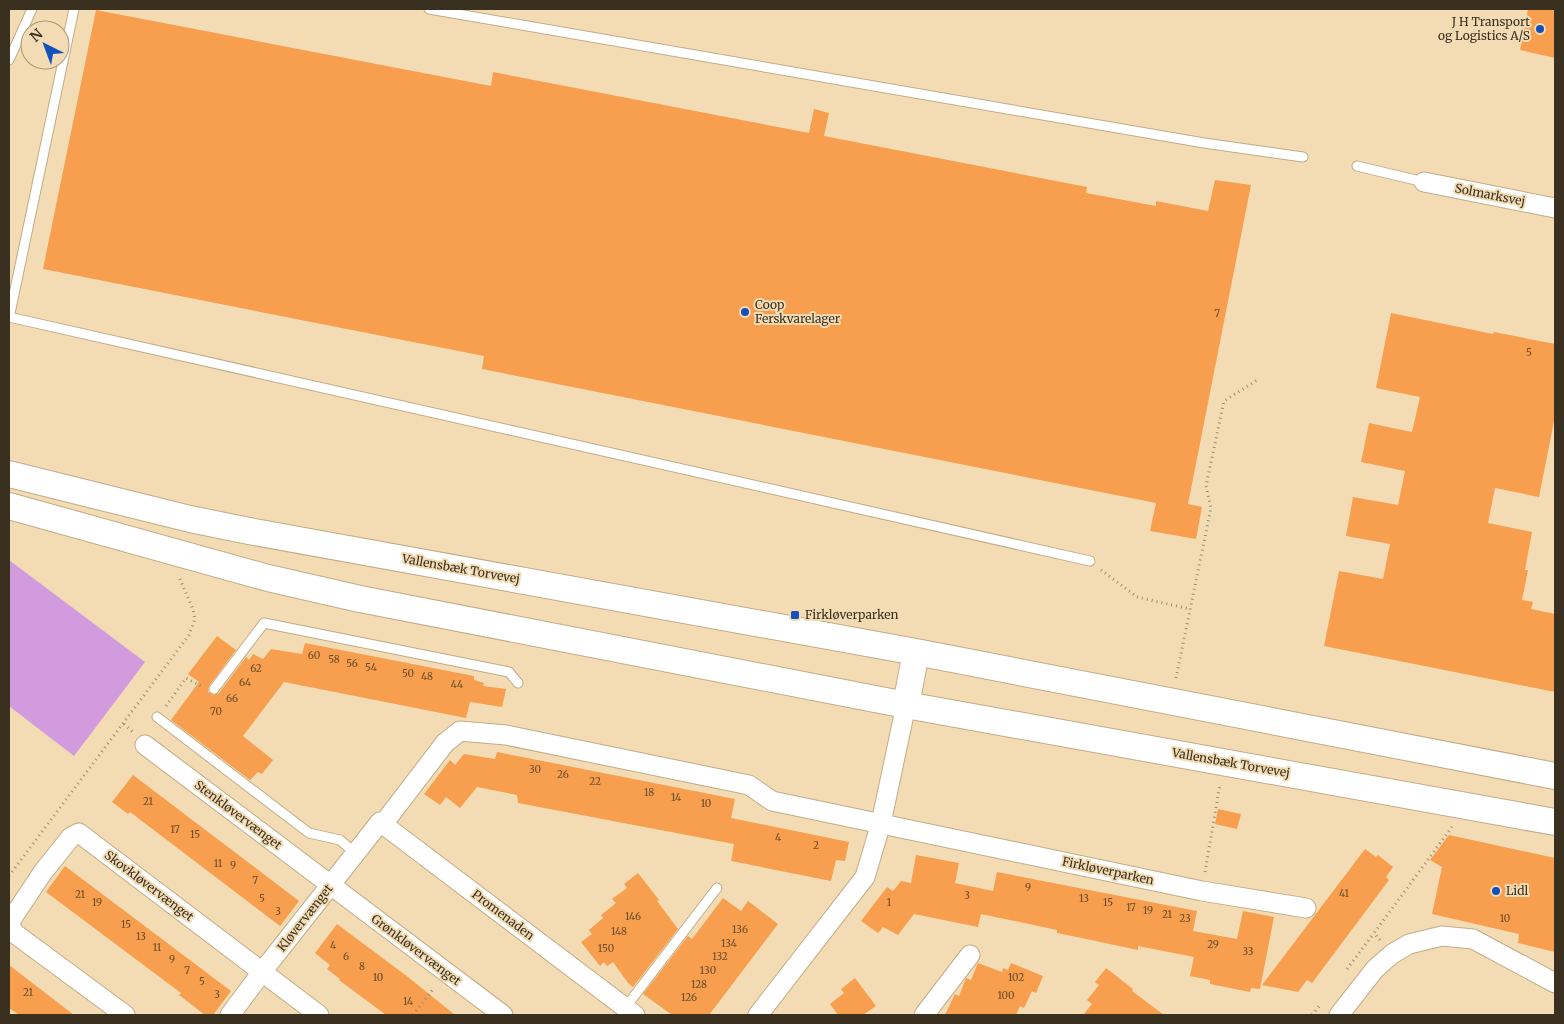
<svg xmlns="http://www.w3.org/2000/svg" width="1564" height="1024" font-family="Merriweather,serif">
<style>
.green{fill:#d29bdd}
.building{fill:#f79f4e}
.lines{fill:none;stroke-linecap:round;stroke-linejoin:round}
.lane-casing{stroke:#c2ac86;stroke-width:11}
.street-casing{stroke:#c2ac86;stroke-width:21}
.secondary-casing{stroke:#c2ac86;stroke-width:28}
.path{stroke:#9d8c6f;stroke-width:3;stroke-dasharray:1 4;stroke-linecap:butt}
.lane{stroke:#fff;stroke-width:9}
.street{stroke:#fff;stroke-width:19}
.secondary{stroke:#fff;stroke-width:26}
.poi-dot{fill:#1251bc;stroke:#f3dbb4;stroke-width:2}
.labels{text-anchor:middle;stroke-width:4;stroke-linejoin:round;paint-order:stroke}
.number-label{font-size:10px;fill:#684c2c}
.poi-label{font-size:12px;fill:#393020;stroke:#f3dbb4;text-anchor:start}
.street-label{font-size:12px;fill:#393020;stroke:#f3dbb4}
</style>
<rect width="100%" height="100%" fill="#f3dbb4"/>
<path class="green" d="M9,560L145,662L74,756L9,706Z"/>
<path class="building" d="M1528,9H1555V58L1520,50Z
M96,10L491,86L493,72L809,133L814,109L829,113L824,136L1087,187L1086,193L1156,206V201L1208,211L1215,180L1251,185L1188,504L1202,507L1196,539L1150,531L1156,503L482,369L484,356L43,269Z
M1391,313L1493,334L1494,332L1555,344V416L1539,497L1495,488L1488,523L1532,532L1525,570H1528L1522,600L1533,602L1531,609L1555,614V692L1324,646L1339,571L1383,579L1390,544L1346,536L1353,497L1398,505L1405,471L1361,462L1369,423L1412,432L1420,397L1376,388Z
M217,636L236,650L209,686L208,692L213,695L219,693L246,657L249,660L253,654L263,659L271,649L302,654L305,643L474,676V680L484,683L483,686L506,689L502,707L470,702L466,718L284,682L243,736L273,760L262,774L258,772L250,780L171,720L199,682L188,674Z
M497,752L735,799L731,818L849,842L845,861L836,860L831,881L731,861L734,844L518,803L517,795L477,787L460,808L446,797L440,805L424,794L450,760L455,765L464,754L495,759Z
M133,775L299,901L280,926L130,812L128,814L112,802Z
M1218,809L1241,814L1237,829L1215,824Z
M1449,835L1555,858V952L1518,943L1519,934L1432,914L1442,867L1430,860Z
M1365,849L1376,857L1378,855L1393,867L1386,877L1389,880L1312,983L1307,980L1298,992L1262,985Z
M916,855L959,863L955,883L993,891L997,872L1197,911L1193,931L1237,939L1243,911L1274,917L1260,989L1251,988L1250,992L1210,984V980L1190,976L1194,957L1138,946V950L1072,936L1057,933V930L981,914L978,927L914,914L898,935L883,927L878,933L861,921L887,887L893,891L901,881L911,883Z
M65,866L231,991L213,1015H205L179,995L181,993L46,892Z
M638,873L659,900L657,901L678,929L633,987L628,983L613,962L607,966L604,962L600,966L581,942L592,934L589,930L603,918L601,915L616,903L612,899L627,888L624,884Z
M723,898L741,911L748,901L778,924L709,1015H672L643,994L688,936L692,939Z
M337,924L408,977L455,1015H386L339,980L340,979L327,969L330,965L315,953Z
M978,963L1002,972L1003,968L1008,970L1011,963L1043,976L1036,993L1032,991L1024,1008L1020,1006L1016,1015H945L955,994L959,996L966,978L971,980Z
M9,965L74,1015H19L9,1008Z
M1106,968L1133,989L1132,991L1164,1015H1083L1092,1004L1087,1000L1099,985L1095,982Z
M855,978L876,1006L863,1015H838L830,1004L844,993L841,989Z"/>
<g class="lines">
<g class="lane-casing">
<path id="lane" d="M429,9L1204,143L1303,157
M9,60L32,9
M1357,166L1424,182
M9,317L1090,561
M9,318L74,9
M214,689L264,623L509,672L518,683
M157,717L309,833L340,840L355,853
M625,1008L717,888"/>
</g>
<g class="street-casing">
<path id="street" d="M1424,182L1555,208
M145,745L503,1015
M383,824L445,743L460,731L506,735L749,785L772,801L1202,891L1306,908
M125,1015L14,933L9,923L43,872L71,837L79,833L319,1015
M230,1015L262,972L380,822L635,1015
M758,1015L865,877L881,823L906,705
M924,1015L970,955
M1339,1015L1375,969L1392,954L1409,944L1442,936L1473,939L1555,983"/>
</g>
<g class="secondary-casing">
<path id="secondary" d="M9,474L190,519L249,531L916,652L1555,776
M9,506L268,578L360,599L906,705L1555,822
M906,705L916,652"/>
</g>
<path class="path" d="M1101,570L1137,597L1190,609
M1176,678L1211,508L1206,486L1224,401L1259,379
M166,706L186,678L201,686
M124,724L133,732
M1205,872L1220,784
M9,876L189,635L195,619L193,609L179,577
M1380,940L1374,933L1452,827
M1347,969L1374,933
M413,1015L434,988
M1312,1015L1321,1004"/>
<use href="#lane" class="lane"/>
<use href="#street" class="street"/>
<use href="#secondary" class="secondary"/>
</g>
<g class="poi-dot">
<circle cx="1540" cy="29" r="5"/>
<circle cx="745" cy="312" r="5"/>
<rect x="790" y="610" width="10" height="10" rx="2.5"/>
<circle cx="1496" cy="891" r="5"/>
</g>
<g class="labels">
<g class="number-label">
<text x="1217" y="317">7</text>
<text x="1529" y="356">5</text>
<text x="314" y="659">60</text>
<text x="334" y="663">58</text>
<text x="352" y="667">56</text>
<text x="371" y="671">54</text>
<text x="256" y="672">62</text>
<text x="408" y="677">50</text>
<text x="427" y="680">48</text>
<text x="245" y="686">64</text>
<text x="457" y="688">44</text>
<text x="232" y="702">66</text>
<text x="216" y="715">70</text>
<text x="535" y="773">30</text>
<text x="563" y="778">26</text>
<text x="595" y="785">22</text>
<text x="649" y="796">18</text>
<text x="676" y="801">14</text>
<text x="148" y="805">21</text>
<text x="706" y="807">10</text>
<text x="175" y="833">17</text>
<text x="195" y="838">15</text>
<text x="778" y="841">4</text>
<text x="816" y="849">2</text>
<text x="218" y="867">11</text>
<text x="233" y="869">9</text>
<text x="255" y="884">7</text>
<text x="1028" y="891">9</text>
<text x="1344" y="897">41</text>
<text x="80" y="898">21</text>
<text x="967" y="899">3</text>
<text x="262" y="902">5</text>
<text x="1084" y="902">13</text>
<text x="97" y="906">19</text>
<text x="889" y="906">1</text>
<text x="1108" y="906">15</text>
<text x="1131" y="911">17</text>
<text x="1148" y="914">19</text>
<text x="278" y="915">3</text>
<text x="1167" y="918">21</text>
<text x="633" y="920">146</text>
<text x="1185" y="922">23</text>
<text x="1505" y="922">10</text>
<text x="126" y="928">15</text>
<text x="740" y="933">136</text>
<text x="619" y="935">148</text>
<text x="141" y="940">13</text>
<text x="729" y="947">134</text>
<text x="1213" y="948">29</text>
<text x="333" y="949">4</text>
<text x="157" y="951">11</text>
<text x="606" y="952">150</text>
<text x="1248" y="955">33</text>
<text x="346" y="960">6</text>
<text x="720" y="960">132</text>
<text x="172" y="963">9</text>
<text x="362" y="970">8</text>
<text x="187" y="974">7</text>
<text x="708" y="974">130</text>
<text x="378" y="981">10</text>
<text x="1016" y="981">102</text>
<text x="202" y="985">5</text>
<text x="699" y="988">128</text>
<text x="28" y="996">21</text>
<text x="217" y="998">3</text>
<text x="1006" y="999">100</text>
<text x="689" y="1001">126</text>
<text x="408" y="1005">14</text>
</g>
<g class="poi-label">
<text x="1530" y="26" text-anchor="end">J H Transport<tspan x="1530" dy="14">og Logistics A/S</tspan></text>
<text x="755" y="309">Coop<tspan x="755" dy="14">Ferskvarelager</tspan></text>
<text x="805" y="619">Firkløverparken</text>
<text x="1506" y="895">Lidl</text>
</g>
<g class="street-label">
<text transform="translate(1490 195) rotate(11)" y="4">Solmarksvej</text>
<text transform="translate(461 569) rotate(10)" y="4">Vallensbæk Torvevej</text>
<text transform="translate(1231 763) rotate(10)" y="4">Vallensbæk Torvevej</text>
<text transform="translate(238 815) rotate(37)" y="4">Stenkløvervænget</text>
<text transform="translate(1108 871) rotate(12)" y="4">Firkløverparken</text>
<text transform="translate(149 886) rotate(37)" y="4">Skovkløvervænget</text>
<text transform="translate(503 915) rotate(37)" y="4">Promenaden</text>
<text transform="translate(305 918) rotate(-52)" y="4">Kløvervænget</text>
<text transform="translate(416 950) rotate(37)" y="4">Grønkløvervænget</text>
</g>
</g>
<rect width="1564" height="1024" fill="none" stroke="#393020" stroke-width="20"/>
<g transform="translate(45 45) rotate(318)"><circle r="24" fill="#f3dbb4" stroke="#a99779"/>
<path d="M0-4L9 19L0 12L-9 19Z" fill="#1251bc"/>
<text y="-8" font-size="14" font-weight="bold" text-anchor="middle" fill="#393020">N</text>
</g>
</svg>
